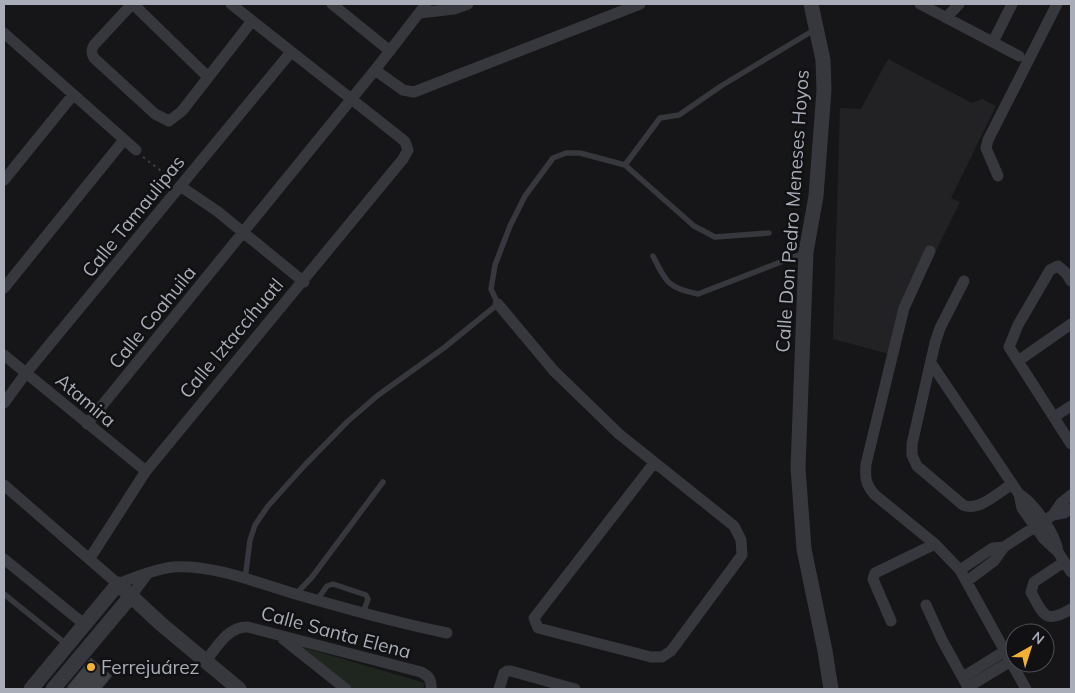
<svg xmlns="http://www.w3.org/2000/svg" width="1075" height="693" font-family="Mulish,sans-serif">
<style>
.built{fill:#222225}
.green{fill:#1e261f}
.building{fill:#404145;stroke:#303034}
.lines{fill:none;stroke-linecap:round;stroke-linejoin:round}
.path{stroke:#3d3f44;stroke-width:2;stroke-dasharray:2.5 4;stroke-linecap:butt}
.service{stroke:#37383d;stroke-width:5.5}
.minor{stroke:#37383d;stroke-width:11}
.tertiary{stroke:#37383d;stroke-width:15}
.poi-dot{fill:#f2b134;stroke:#111113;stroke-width:2}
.labels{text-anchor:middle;stroke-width:5;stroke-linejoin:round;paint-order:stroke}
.street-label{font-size:19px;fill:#a8adb8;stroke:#111113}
.poi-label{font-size:19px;fill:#a8adb8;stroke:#111113;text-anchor:start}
</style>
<rect width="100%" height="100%" fill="#161618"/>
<path class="built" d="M888,59L972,103L982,99L996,106L951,198L960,202L907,310L896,356L833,339L840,108L861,109Z"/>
<path class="green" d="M302,647L425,683L423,689H353Z"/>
<path class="building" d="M91,658L112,676L101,689H70L67,687Z"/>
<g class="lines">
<path class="path" d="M143,157L173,180"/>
<path class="service" d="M625,165L694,226L715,237L769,233
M653,256C666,282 668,288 698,294L804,253
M245,579L250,540L255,525L268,506L304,466L347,422L377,396L445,347L498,304L491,289L495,265L510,226L525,196L553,158L566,153H580L625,165L660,118L679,115L721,86L814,30
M4,594L66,644
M296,594L312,577L383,482
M317,600L327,586L333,584L366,595L368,599L363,613"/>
<path class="minor" d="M132,4L94,45C91,50 91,53 94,58L155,114L169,121L182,111L252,21
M133,4L208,77
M332,4L390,51
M920,4L1019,56
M420,13L454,9L468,4
M946,18L959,4
M4,33L136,150
M993,42L1012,4
M375,70L403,90L414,92L640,4
M998,176L986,148L988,140L1057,4
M4,180L73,95
M180,186L217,211L304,282
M930,251L904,308L866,464C865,477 865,484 875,495L935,544L960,570L1026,689
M964,281L940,328L935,343L912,444V455L917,466L963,505C979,512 999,492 1012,484
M1071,281L1066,273L1058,266L1050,270L1018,325L1009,347L1071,444
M4,288L123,141
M498,304L554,371L619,434L734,526L741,540L742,555L671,651L662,657H651L538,628L534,618L654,463
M4,355L146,471
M1018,361L1071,324
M931,363L1019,494C1034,503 1056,534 1058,552
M4,403L26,373L291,52
M1054,417L1071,406
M87,424L375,70L426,4
M4,485L118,584C135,577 155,569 173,567C211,564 255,582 292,593C343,608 394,622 447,633
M1019,494L1022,508L1044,539L1058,552L1071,572
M1053,515L1061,503L1071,495
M90,558L146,471L403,159L408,150L405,142L402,139L231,4
M4,559L84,624
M1064,562L1034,582L1031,592C1043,614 1045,625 1071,609
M960,570L988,551L993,548L1004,547
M967,581L994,561L1004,547L1053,515L1064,513L1071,509
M131,596L148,573
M926,605L942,640L969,689
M891,621L873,579L875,573L935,544
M283,639L346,689
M205,662C217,647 228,626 248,627L421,672C429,676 432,680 431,689
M963,677L1005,651
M968,687L1011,661
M499,689L504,673L507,671H511L575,689"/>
<path class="tertiary" d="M811,4L823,60L824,90L816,196L806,252L798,468L804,549L825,651L831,689
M31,689L118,584L161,624L239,689
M53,689L131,596"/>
</g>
<circle class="poi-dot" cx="91" cy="667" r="5"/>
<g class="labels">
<g class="street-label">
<text transform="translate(792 211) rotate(-86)" y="7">Calle Don Pedro Meneses Hoyos</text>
<text transform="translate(133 216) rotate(-51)" y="7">Calle Tamaulipas</text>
<text transform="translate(152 317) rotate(-51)" y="7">Calle Coahuila</text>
<text transform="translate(231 338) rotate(-50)" y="7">Calle Iztaccíhuatl</text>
<text transform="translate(86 400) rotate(40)" y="7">Atamira</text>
<text transform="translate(336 632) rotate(15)" y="7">Calle Santa Elena</text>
</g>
<g class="poi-label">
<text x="101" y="674">Ferrejuárez</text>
</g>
</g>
<rect width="1075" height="693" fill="none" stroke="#a8adb8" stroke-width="10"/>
<g transform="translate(1030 648) rotate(39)"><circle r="24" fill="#111113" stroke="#4d4f55"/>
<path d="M0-4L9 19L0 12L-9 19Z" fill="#f2b134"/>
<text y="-8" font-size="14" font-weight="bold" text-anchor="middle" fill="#a8adb8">N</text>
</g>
</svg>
